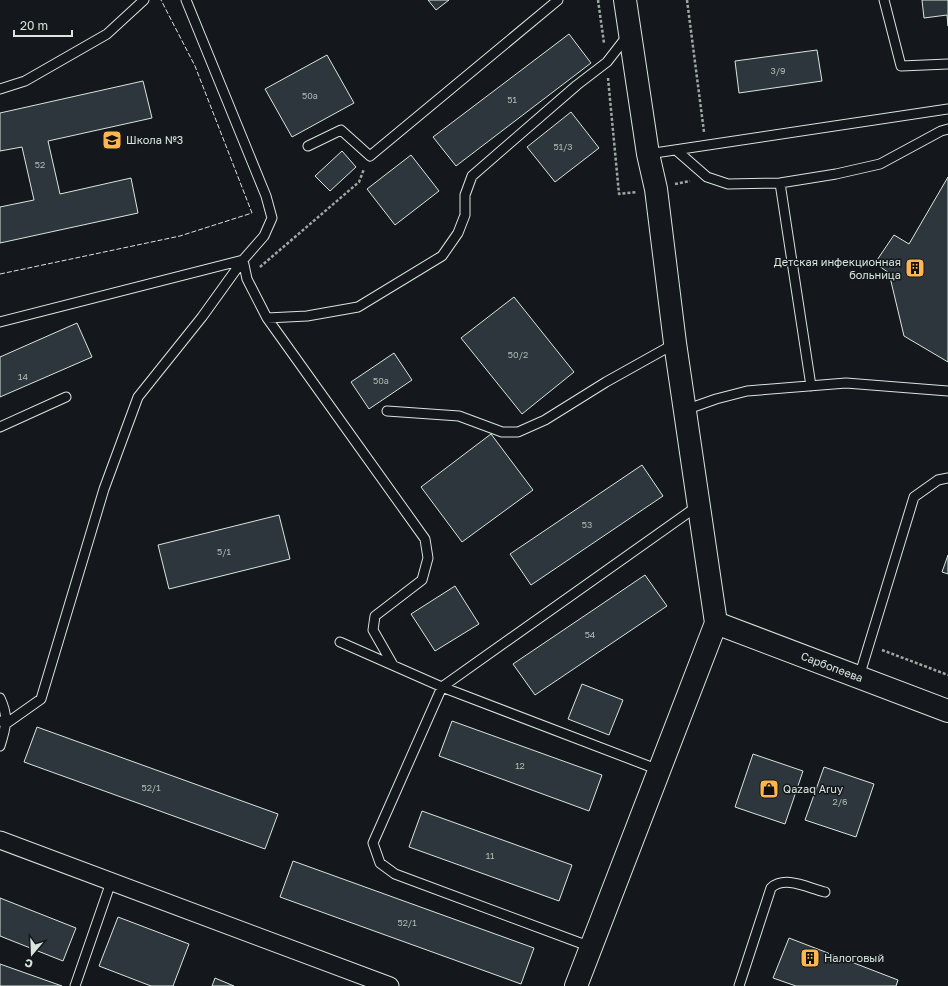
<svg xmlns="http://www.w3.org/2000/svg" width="948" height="986" font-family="'Golos Text',sans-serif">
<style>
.building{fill:#2c363c;stroke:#d8e6dc}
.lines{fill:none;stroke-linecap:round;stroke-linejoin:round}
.service-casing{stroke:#d8e6dc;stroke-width:11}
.minor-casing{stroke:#d8e6dc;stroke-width:19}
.tertiary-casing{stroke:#d8e6dc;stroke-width:24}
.path{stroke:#9da8a2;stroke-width:2.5;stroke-dasharray:3 2;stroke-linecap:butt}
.service{stroke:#14181c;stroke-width:9}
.minor{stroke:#14181c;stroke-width:17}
.tertiary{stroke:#14181c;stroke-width:22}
.fence{stroke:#d8e6dc;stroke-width:1;stroke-dasharray:5 2;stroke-linecap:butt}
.labels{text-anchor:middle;stroke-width:3;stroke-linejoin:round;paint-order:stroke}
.number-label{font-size:9px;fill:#adbab4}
.poi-label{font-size:11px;fill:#d8e6dc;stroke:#14181c;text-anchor:start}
.street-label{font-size:11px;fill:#d8e6dc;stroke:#14181c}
</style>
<rect width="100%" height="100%" fill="#14181c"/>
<path class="building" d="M428,0H449L436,10Z
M922,0H948V26L947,15L924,18Z
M569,34L591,63L456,166L433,137Z
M817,50L822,81L739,93L735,61Z
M327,55L354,103L292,137L265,89Z
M143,81L152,118L48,141L60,194L131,178L138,213L0,243V207L34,200L22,147L0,151V113Z
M571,112L599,148L555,182L527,147Z
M342,151L356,167L330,191L315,176Z
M411,155L439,191L395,225L367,189Z
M948,177V362L904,336L889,273L875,263L894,235L909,244Z
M514,297L574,372L522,414L461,338Z
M77,323L92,357L0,397V357Z
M394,353L412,380L369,409L351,382Z
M491,434L533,490L462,542L421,487Z
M642,465L663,496L531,585L510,554Z
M279,515L290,559L169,589L158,545Z
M948,555V574L942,572Z
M645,575L667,606L535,695L513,664Z
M455,586L479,624L435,651L411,614Z
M582,684L623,700L609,735L568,719Z
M452,721L602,775L589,811L439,756Z
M37,727L278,814L265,849L24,762Z
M753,754L803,771L785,824L735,807Z
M824,767L874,784L856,837L805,820Z
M422,811L572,865L559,901L409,847Z
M293,861L534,948L521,984L280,897Z
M0,898L76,928L63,961L0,936Z
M118,917L189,944L173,986H151L99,966Z
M789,938L898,980L896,986H796L773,978Z
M0,964L62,986H0Z
M215,978L234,986H212Z"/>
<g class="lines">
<g class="service-casing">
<path id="service" d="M884,0L901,66L948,64
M0,89L25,81L107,34L144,0
M308,146L341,130L370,156L558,0
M676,150L707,177L728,184L780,183L836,174L880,164L941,131L948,129
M648,154L948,109
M780,183L811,386
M267,318L307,316L358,307L442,256L458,233L465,215V195L472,176L577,85L607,62L628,35
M0,322L243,260L247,279L267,318L425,539L428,558L422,580L375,616L373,630L393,665
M685,410L716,399L747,391L846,383L948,391
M387,411L459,416L502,432H518L545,420L606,382L674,344
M0,427L66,397
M340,642L442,687L659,770
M859,677L914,497L938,480L948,478
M0,698C9,717 6,727 0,746
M0,721L7,723L41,699L104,489L138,397L202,317L243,260L264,236L272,218L266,196L186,0
M591,947L395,874L380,863L373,843L442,687L699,505
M75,986L111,882
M739,986L771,888C785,875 808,888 825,892"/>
</g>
<g class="minor-casing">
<path id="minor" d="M0,840L390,986"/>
</g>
<g class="tertiary-casing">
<g id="tertiary">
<path id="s1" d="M716,623L948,711"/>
<path d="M576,986L716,623L675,343L656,189L648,154L625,0"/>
</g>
</g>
<path class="path" d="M598,0L604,43
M687,0L704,132
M608,78L619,194L637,192
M675,184L690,181
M260,267L359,182L364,169
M882,650L948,675"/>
<use href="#service" class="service"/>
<use href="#minor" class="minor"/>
<use href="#tertiary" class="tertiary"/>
<path class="fence" d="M0,274L180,236L252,213L195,66L161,0"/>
</g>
<defs>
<g id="school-square" transform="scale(1)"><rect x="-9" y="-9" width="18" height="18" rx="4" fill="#ffb74d" stroke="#14181c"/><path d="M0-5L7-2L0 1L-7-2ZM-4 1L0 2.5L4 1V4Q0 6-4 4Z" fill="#111"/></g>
<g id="building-square" transform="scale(1)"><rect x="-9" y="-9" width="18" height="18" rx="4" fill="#ffb74d" stroke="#14181c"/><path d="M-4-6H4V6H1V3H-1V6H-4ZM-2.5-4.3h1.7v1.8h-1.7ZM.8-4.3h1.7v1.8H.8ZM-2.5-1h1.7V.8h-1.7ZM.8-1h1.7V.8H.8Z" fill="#111"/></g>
<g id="shop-square" transform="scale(1)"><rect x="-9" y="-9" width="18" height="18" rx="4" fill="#ffb74d" stroke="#14181c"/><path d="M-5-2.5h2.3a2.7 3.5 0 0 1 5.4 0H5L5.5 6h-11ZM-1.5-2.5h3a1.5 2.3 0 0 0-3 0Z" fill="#111"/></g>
</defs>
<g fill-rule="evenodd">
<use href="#school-square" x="112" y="140"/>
<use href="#building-square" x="915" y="268"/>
<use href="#shop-square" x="769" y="789"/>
<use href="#building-square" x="810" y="958"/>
</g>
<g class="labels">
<g class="number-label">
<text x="778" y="74">3/9</text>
<text x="310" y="99">50а</text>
<text x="512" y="103">51</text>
<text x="563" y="150">51/3</text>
<text x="40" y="168">52</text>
<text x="518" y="358">50/2</text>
<text x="23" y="380">14</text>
<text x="381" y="384">50а</text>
<text x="587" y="528">53</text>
<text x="224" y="555">5/1</text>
<text x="590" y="638">54</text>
<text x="520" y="769">12</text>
<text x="151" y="791">52/1</text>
<text x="840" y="805">2/6</text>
<text x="490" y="859">11</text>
<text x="407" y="926">52/1</text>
</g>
<g class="poi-label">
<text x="126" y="144">Школа №3</text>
<text x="901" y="266" text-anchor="end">Детская инфекционная<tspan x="901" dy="13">больница</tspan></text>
<text x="783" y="793">Qazaq Aruy</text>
<text x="824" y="962">Налоговый</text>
</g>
<g class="street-label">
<text dy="4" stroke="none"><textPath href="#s1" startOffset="124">Сарбопеева</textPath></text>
</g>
</g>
<g transform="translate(32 954) rotate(199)" stroke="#14181c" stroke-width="3" paint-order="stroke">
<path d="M0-3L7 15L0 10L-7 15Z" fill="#d8e6dc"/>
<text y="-6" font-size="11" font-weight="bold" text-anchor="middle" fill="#d8e6dc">С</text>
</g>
<path d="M14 30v6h58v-6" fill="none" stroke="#d8e6dc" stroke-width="2"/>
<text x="20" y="30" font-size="12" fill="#d8e6dc" stroke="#14181c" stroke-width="3" paint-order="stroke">20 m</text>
</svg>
